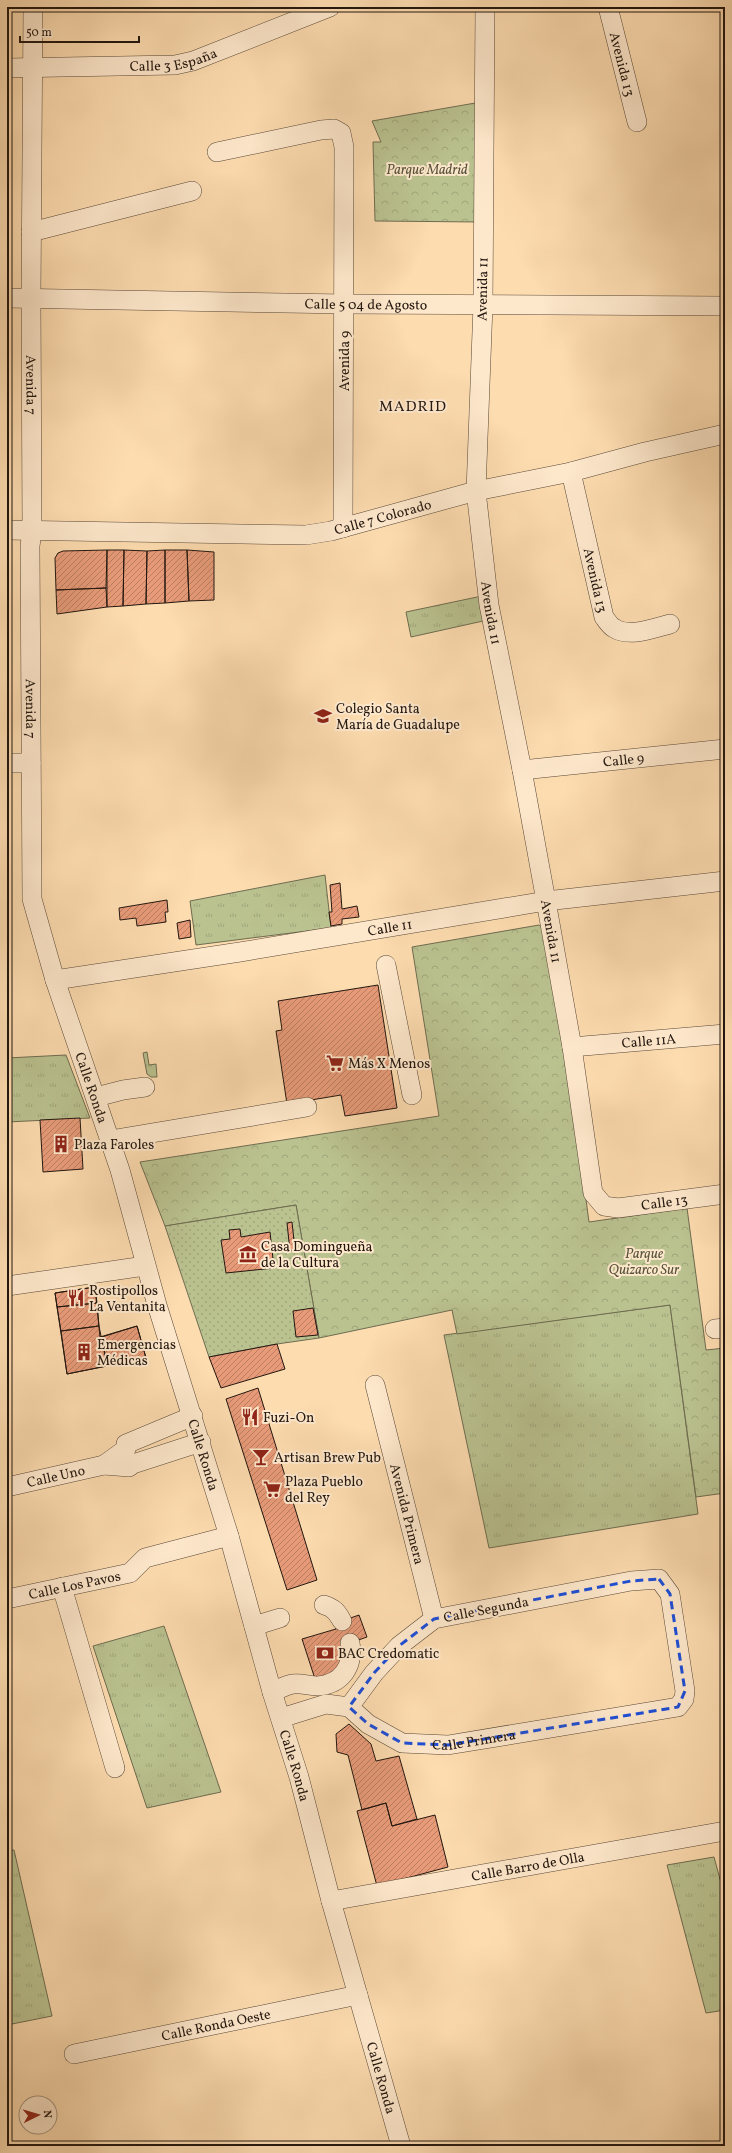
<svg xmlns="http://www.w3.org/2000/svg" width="732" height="2153" font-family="Vollkorn,serif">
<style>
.grass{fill:url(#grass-tufts);stroke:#6e6c50}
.forest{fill:url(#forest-crowns);stroke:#6e6c50}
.garden{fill:url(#garden-dots);stroke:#6e6c50}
.building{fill:url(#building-hatch);stroke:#22160f}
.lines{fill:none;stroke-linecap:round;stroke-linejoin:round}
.minor-casing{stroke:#594837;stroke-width:20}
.minor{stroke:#fee8cc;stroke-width:19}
.marked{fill:none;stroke:#1d4ed8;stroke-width:3;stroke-dasharray:8 5;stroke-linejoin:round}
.labels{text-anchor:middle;stroke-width:4;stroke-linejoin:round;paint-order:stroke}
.street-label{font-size:14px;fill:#22160f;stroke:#fee8cc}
.park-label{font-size:14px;font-style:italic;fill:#57523c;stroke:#fee8cc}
.poi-label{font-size:14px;fill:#22160f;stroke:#fee8cc;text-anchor:start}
.neighbourhood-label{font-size:15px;letter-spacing:1px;fill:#22160f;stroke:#fee8cc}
</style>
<defs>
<pattern id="grass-tufts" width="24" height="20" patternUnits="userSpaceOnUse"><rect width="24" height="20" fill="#bac290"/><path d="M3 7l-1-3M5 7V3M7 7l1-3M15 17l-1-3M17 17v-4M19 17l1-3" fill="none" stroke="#a0a67b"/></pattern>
<pattern id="forest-crowns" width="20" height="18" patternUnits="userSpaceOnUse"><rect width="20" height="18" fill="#bac290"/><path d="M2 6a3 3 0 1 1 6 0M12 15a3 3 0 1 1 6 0" fill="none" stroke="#a0a67b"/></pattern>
<pattern id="garden-dots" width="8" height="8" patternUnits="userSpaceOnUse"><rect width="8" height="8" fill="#bac290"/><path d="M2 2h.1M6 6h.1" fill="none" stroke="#a0a67b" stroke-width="1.8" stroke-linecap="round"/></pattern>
<pattern id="building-hatch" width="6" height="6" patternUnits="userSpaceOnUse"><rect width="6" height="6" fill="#e89b79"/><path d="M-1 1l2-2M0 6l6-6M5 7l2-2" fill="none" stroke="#bc7d62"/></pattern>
</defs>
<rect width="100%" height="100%" fill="#fddcb0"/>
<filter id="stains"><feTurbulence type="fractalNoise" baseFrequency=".005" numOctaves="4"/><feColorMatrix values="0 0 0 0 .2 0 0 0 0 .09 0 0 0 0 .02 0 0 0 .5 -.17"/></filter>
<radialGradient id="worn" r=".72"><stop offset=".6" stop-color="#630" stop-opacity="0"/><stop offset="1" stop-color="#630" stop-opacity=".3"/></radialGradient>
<path class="grass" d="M482,596L483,621L411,637L406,612Z
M325,875L331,928L196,945L190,901Z
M147,1052L149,1065L156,1064L157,1077H151L147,1074L143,1053Z
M66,1055L90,1118L7,1122V1058Z
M670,1305L698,1514L489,1548L444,1335Z
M164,1626L221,1792L147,1808L93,1646Z
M14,1850L52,2016L7,2025V1851Z
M714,1857L725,1898V2010L706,2013L667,1865Z"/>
<path class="forest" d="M481,102L480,222L375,221L373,142H381L372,121Z
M539,925L551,934L589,1222L687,1208L706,1350L725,1348V1493L696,1497L670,1305L457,1334L452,1310L319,1338L296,1205L165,1226L140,1162L439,1116L412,947Z"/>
<path class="garden" d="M296,1205L319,1338L277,1344L209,1357L165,1226Z"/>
<path class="building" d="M107,550L106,588L56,590L55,558L58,553L63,551Z
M107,550H124L123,606L107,607Z
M124,550L147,551L146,604L123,606Z
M165,550V603L146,604L147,551Z
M165,550H187L189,601L165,603Z
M187,550L214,552V600L189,601Z
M106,588L107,607L57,614L56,590Z
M340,883L342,909L357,906L359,917L342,919V924L331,926L329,912H332L330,885Z
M167,900L168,912H165L166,922L137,926L136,918L120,920L119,908Z
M190,920L191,937L179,939L177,923Z
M378,985L397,1108L345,1116L341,1095L287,1104L276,1031L282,1030L278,1001Z
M80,1118L83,1169L43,1172L40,1120Z
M292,1222L295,1250L290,1251L287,1223Z
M240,1229L241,1237L270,1232L274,1268L226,1273L221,1240L230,1239L229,1230Z
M95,1287L100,1337L137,1326L146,1358L67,1374L55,1293Z
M95,1287L97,1303L57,1307L55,1293Z
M97,1303L99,1326L61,1331L57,1307Z
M313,1308L318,1335L296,1337L293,1311Z
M99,1326L107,1366L67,1374L61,1331Z
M137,1326L146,1358L107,1366L102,1337Z
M277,1344L285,1369L221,1388L209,1357Z
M258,1388L317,1580L287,1590L226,1399Z
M359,1615L367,1637L350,1643L345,1673L316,1682L302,1639L336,1629L335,1626L342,1621Z
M349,1724L371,1744L376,1761L399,1756L417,1819L392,1826L386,1803L362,1810L348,1755L337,1752L336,1734Z
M386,1803L392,1826L435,1815L448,1867L377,1886L357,1811Z"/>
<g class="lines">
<g class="minor-casing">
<g id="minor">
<path id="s1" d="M33,7L31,298L32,531L30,546L32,899L55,980L120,1170L157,1305L229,1536L272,1692L299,1777L331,1901L401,2146"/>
<path id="s2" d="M485,7L483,305L476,491L489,605L522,770L546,901L572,1047L593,1193L604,1206L618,1208L725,1194"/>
<path id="s3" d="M608,7L637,122"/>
<path id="s4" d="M7,68L175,65L193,61L330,7"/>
<path d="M217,152L321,130L334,129L341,133L344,147L343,528"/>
<path d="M31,232L192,191"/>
<path id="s5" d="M7,298L345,304L725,306"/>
<path id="s6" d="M571,472L604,617C607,621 610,626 614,628C629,638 654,628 670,624"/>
<path id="s7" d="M7,530L306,535L331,531L476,491L571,472L645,452L725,434"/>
<path d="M7,763H31"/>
<path id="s8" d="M522,770L725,749"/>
<path d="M386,965L412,1095"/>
<path id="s9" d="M55,980L240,952L546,901L725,881"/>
<path id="s10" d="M572,1047L725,1034"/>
<path d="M96,1097L123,1090L145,1087"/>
<path d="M110,1140L307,1107"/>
<path d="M7,1286L145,1266"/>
<path d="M715,1329L725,1328"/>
<path id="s11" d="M375,1385L434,1619"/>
<path d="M104,1465L126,1449V1444L193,1416"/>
<path id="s12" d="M7,1487L104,1465L129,1467L133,1464L201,1442"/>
<path d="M62,1587L115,1768"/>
<path id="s13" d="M7,1599L130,1573L145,1558L229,1536"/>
<path d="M324,1605C334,1608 337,1612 342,1621"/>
<path d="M254,1626L280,1618"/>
<path d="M272,1692C279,1689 286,1685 293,1684C301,1683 310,1686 318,1686C342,1684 354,1666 350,1643"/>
<path id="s14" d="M281,1718L326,1704L349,1707L368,1724L402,1743L448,1745L678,1707L684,1699L685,1691L670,1594L659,1579L631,1581L434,1619L399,1646L374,1673L349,1707"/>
<path id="s15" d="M331,1901L725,1831"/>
<path id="s16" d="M74,2054L358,1995"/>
</g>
</g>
<use href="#minor" class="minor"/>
</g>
<path class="marked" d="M659,1579L670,1594L685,1691L678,1707L448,1745L402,1743L368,1724L349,1707L374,1673L399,1646L434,1619L631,1581Z"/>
<defs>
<g id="school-bare" transform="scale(1.38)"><path d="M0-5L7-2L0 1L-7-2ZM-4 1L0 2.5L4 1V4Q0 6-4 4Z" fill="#8f2418" stroke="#fee8cc" stroke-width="2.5" paint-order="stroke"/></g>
<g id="supermarket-bare" transform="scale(1.38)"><path d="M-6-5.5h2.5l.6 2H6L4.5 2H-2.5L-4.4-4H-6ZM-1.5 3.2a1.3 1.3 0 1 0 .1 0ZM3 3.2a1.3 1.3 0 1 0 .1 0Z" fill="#8f2418" stroke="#fee8cc" stroke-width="2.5" paint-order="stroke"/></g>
<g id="building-bare" transform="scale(1.38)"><path d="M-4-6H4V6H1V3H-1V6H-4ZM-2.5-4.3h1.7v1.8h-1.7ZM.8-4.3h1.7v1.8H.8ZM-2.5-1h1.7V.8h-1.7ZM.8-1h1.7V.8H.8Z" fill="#8f2418" stroke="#fee8cc" stroke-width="2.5" paint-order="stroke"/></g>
<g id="museum-bare" transform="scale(1.38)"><path d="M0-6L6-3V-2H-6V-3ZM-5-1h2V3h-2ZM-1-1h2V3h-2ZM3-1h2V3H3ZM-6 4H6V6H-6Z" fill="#8f2418" stroke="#fee8cc" stroke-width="2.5" paint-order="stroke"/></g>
<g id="restaurant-bare" transform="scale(1.38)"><path d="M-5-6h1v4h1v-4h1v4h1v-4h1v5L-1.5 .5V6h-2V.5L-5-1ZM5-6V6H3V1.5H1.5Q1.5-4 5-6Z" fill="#8f2418" stroke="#fee8cc" stroke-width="2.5" paint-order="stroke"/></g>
<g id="bar-bare" transform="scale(1.38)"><path d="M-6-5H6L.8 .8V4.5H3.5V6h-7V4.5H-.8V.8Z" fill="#8f2418" stroke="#fee8cc" stroke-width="2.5" paint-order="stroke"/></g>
<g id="bank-bare" transform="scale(1.38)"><path d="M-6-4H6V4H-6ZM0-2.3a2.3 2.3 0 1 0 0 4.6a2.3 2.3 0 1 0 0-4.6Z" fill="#8f2418" stroke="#fee8cc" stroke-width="2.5" paint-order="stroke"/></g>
</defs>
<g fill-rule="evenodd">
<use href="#school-bare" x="323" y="716"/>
<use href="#supermarket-bare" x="335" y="1063"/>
<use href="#building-bare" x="61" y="1144"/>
<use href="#museum-bare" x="248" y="1254"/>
<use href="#restaurant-bare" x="76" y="1298"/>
<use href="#building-bare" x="84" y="1352"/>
<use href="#restaurant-bare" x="250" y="1417"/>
<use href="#bar-bare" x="261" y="1457"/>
<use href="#supermarket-bare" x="272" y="1489"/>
<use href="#bank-bare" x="325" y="1653"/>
</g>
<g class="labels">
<g class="street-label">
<text dy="5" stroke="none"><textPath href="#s4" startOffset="167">Calle 3 España</textPath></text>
<text dy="5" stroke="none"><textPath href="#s3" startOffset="59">Avenida 13</textPath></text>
<text transform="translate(482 289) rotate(-89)" y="5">Avenida 11</text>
<text dy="5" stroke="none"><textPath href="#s5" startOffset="359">Calle 5 04 de Agosto</textPath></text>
<text transform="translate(344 361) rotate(-90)" y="5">Avenida 9</text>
<text dy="5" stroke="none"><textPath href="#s1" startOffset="378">Avenida 7</textPath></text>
<text dy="5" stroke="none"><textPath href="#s7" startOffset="378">Calle 7 Colorado</textPath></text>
<text dy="5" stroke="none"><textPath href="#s6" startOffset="111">Avenida 13</textPath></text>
<text dy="5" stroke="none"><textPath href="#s2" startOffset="607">Avenida 11</textPath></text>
<text dy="5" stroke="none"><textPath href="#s1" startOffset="702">Avenida 7</textPath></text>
<text dy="5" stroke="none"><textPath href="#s8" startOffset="102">Calle 9</textPath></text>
<text dy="5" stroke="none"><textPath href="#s9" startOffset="339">Calle 11</textPath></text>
<text dy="5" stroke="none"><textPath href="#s2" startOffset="931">Avenida 11</textPath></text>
<text dy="5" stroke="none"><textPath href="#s10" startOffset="77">Calle 11A</textPath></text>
<text dy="5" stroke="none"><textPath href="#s1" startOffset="1090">Calle Ronda</textPath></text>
<text dy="5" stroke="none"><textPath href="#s2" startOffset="1274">Calle 13</textPath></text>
<text dy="5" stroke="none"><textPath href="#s1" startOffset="1474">Calle Ronda</textPath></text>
<text dy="5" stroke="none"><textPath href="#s12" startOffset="50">Calle Uno</textPath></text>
<text dy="5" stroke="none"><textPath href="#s11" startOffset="133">Avenida Primera</textPath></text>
<text dy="5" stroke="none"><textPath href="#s13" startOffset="69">Calle Los Pavos</textPath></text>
<text transform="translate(486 1609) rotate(-11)" y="5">Calle Segunda</text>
<text dy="5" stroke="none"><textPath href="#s14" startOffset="207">Calle Primera</textPath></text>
<text dy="5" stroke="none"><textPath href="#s1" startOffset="1798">Calle Ronda</textPath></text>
<text dy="5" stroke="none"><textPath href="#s15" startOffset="200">Calle Barro de Olla</textPath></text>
<text dy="5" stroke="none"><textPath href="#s16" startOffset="145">Calle Ronda Oeste</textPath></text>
<text dy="5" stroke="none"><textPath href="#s1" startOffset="2122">Calle Ronda</textPath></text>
</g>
<g class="park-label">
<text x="427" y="174">Parque Madrid</text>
<text x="644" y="1258">Parque<tspan x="644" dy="16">Quizarco Sur</tspan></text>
</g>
<g class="poi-label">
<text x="336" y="713">Colegio Santa<tspan x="336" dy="16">María de Guadalupe</tspan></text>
<text x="348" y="1068">Más X Menos</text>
<text x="74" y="1149">Plaza Faroles</text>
<text x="261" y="1251">Casa Domingueña<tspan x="261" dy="16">de la Cultura</tspan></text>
<text x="89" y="1295">Rostipollos<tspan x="89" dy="16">La Ventanita</tspan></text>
<text x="97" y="1349">Emergencias<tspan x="97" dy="16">Médicas</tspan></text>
<text x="263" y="1422">Fuzi-On</text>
<text x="274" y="1462">Artisan Brew Pub</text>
<text x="285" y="1486">Plaza Pueblo<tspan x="285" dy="16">del Rey</tspan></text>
<text x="338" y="1658">BAC Credomatic</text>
</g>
<g class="neighbourhood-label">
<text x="413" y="411">MADRID</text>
</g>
</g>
<rect width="732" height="2153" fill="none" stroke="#fddcb0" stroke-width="24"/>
<rect x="8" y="8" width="716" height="2137" fill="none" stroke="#22160f" stroke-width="2"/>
<rect x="12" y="12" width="708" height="2129" fill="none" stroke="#22160f"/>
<g transform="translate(38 2115) rotate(85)"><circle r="19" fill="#fee8cc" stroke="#a69480"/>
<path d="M0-3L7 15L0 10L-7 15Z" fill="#8f2418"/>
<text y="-6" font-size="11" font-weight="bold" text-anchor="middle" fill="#22160f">N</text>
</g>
<path d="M20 36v6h119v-6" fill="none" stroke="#22160f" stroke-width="2"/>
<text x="26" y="36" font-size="12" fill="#22160f" stroke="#fee8cc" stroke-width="3" paint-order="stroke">50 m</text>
<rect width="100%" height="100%" filter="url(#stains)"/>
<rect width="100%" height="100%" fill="url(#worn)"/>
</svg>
